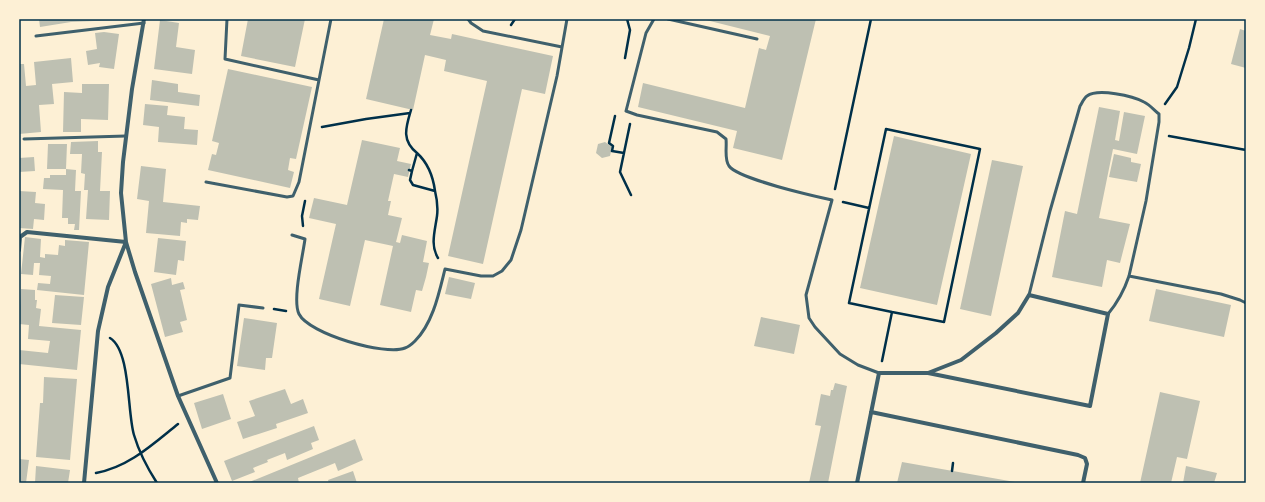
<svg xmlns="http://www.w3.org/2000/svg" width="1265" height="502" font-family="Cabin,sans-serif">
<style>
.building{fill:#bec0b2}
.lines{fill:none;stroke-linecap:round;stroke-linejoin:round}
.path{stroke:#003049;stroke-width:2.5}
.service{stroke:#3f606c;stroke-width:3}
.minor{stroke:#3f606c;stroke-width:4}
.neatline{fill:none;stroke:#003049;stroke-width:1.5}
</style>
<rect width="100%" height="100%" fill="#fdf0d5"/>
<path class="building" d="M39,19H118V20L71,22L40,27Z
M248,19H305L295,67L241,56Z
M384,19H434L430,35L451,39L452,34L553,56L545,94L522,89L483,264L448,256L487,81L444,71L446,60L425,55L413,110L366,99Z
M707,19H816L782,160L733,148L737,131L638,107L643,83L745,108L759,48L766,50L770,36L706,20Z
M160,20L179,23L176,47L195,50L192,74L154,69Z
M1240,29L1246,31V68L1231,64Z
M104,32L119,34L114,69L99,67L100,63L88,65L86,51L97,49L95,33Z
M71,58L73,82L52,84L54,104L39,105L41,132L19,134V64H24L26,86L36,85L34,62Z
M228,69L312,87L296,159L290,158L288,170L294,172L290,188L208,170L212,154L216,155L219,143L212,141Z
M152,80L178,84V92L200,95L199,106L150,100Z
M82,84H109L108,120L81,119V132H63L64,92L82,93Z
M145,104L168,106L167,115L185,117L184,129L198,130L197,145L158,142L159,127L143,125Z
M1099,107L1120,111L1115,140L1119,141L1124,112L1145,116L1137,154L1113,149L1099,218L1130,224L1120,263L1107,260L1102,287L1052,277L1065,211L1077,214Z
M894,136L971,154L937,305L860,288Z
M362,140L400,148L397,161L411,164L408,177L394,174L388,201H391L388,215L402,218L396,242L400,243L402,235L427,241L423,262L429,263L426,277L422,291L416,290L411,312L380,305L393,246L365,240L350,306L319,299L336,224L309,218L314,198L347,205Z
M98,141V152H102L100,191H110L109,220L86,219L88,190H84L85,174L81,173L82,154H70L71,142Z
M605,142L612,147L610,156L602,158L596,153L598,144Z
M48,144H67L66,169H47Z
M1114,154L1131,158V162L1141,164L1137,182L1109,177Z
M34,157L35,171L19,172V158Z
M992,160L1023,166L991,316L960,309Z
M141,166L166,169L163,202L200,206L198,220L187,219V223L181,222L180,236L146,233L149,201L137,199Z
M66,169L76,170L75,191H81L79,230H74L75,224H68V218H62L63,190L43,189L44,178H50V175H66Z
M19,191L36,192L35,203L45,204L44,220L34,219L33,229L19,228Z
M25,237L41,239L40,257L45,258V254L58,255L59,245L65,246V240L89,242L84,295L37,290L38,283L50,284L51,276L39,275L40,263H34L33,275L21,274Z
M158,238L186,241L184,261L178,260L176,275L154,272Z
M449,277L475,283L471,299L445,294Z
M171,278L172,285L183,282L185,289L180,290L187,320L180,322L183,332L165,337L151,284Z
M21,289L35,290V300H37L36,308L41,309L39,326L81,330L77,370L19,364V350L48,353L50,341L28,339L29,325L19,324Z
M1156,289L1231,305L1224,337L1149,321Z
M55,295L84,297L81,325L52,323Z
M761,317L800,325L794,354L754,346Z
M244,318L277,323L272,358H266L265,370L237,366Z
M44,377L77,379L70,460L36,457L40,403H43Z
M835,383L847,386L828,483H809L821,426L815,425L821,394L830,396L831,390H833Z
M285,389L291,404L303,399L308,413L276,424L277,428L243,439L237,422L255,416L249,401Z
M1160,392L1200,401L1187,459L1177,457L1171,483H1140Z
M223,394L231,419L202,429L194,403Z
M314,426L319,440L311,443L313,449L287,460L285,453L267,460L268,462L253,468L255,472L232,481L224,461Z
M355,439L363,460L338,471L335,463L298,478L299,483H247Z
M19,459L29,460L26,483H19Z
M902,462L1015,482V483H897Z
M36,466L70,470L68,483H35Z
M1186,466L1217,473L1214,483H1183Z
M353,471L357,483H329L328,480Z"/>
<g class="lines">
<path class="path" d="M511,25L515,19
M625,58L630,30L627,19
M1165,104L1177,87L1189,48L1196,19
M411,110C406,127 401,140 417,153
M615,116L609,143L613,146L612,151L624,153
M630,124L620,172L631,195
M322,127L366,119L410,113
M1169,136L1246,150
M409,170L412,171L410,180L413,185L435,191C437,199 438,208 437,216C435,231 430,245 438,258
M412,171L417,153C428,163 433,176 435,191
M835,189L871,19
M843,202L869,208
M303,226L302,216L305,201
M274,309L286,311
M110,338C131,351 127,412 134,435C139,452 148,469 157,483
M882,361L892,312L849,303L886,129L980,149L944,322L892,312
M952,471L953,463
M96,473C129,467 153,444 178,424"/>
<path class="service" d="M468,19L471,23L483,31L562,47
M654,19L646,33L626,111L637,115L717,132L726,139C727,148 724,159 729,166C739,179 814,196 832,200L806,295L809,318L815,327L840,354L858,365L879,373
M668,19L757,39
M36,36L144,23
M319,80L331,19
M24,139L126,136
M206,182L287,197L293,196L299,182L319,80L225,59L227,19
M292,235L305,239C303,255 292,300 299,314C309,334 385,356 405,348C408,347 413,343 415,341C433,323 439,293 445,269L481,276H493L502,271L511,260L521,230L557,76L567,19
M1129,276L1221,294L1240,300L1246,303
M1029,295L1050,211L1080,106C1082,103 1084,98 1087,96C1098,88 1133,96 1144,102C1150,105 1154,110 1159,114V122L1146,201L1129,276C1124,291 1118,302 1108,314
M178,396L230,378L239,305L263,308"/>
<path class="minor" d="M144,19L132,89L123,162L121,193L126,242L135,272L178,396L217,483
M19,250L20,237L27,232L126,242
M871,412L1078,455L1085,458L1087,464L1083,483
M84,483L98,331L108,287L126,242
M857,483L879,373H928L961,360L996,333L1018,313L1029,295L1108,314L1090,406L928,373"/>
</g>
<rect width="1265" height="502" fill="none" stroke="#fdf0d5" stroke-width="40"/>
<rect x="20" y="20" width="1225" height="462" class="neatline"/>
</svg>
